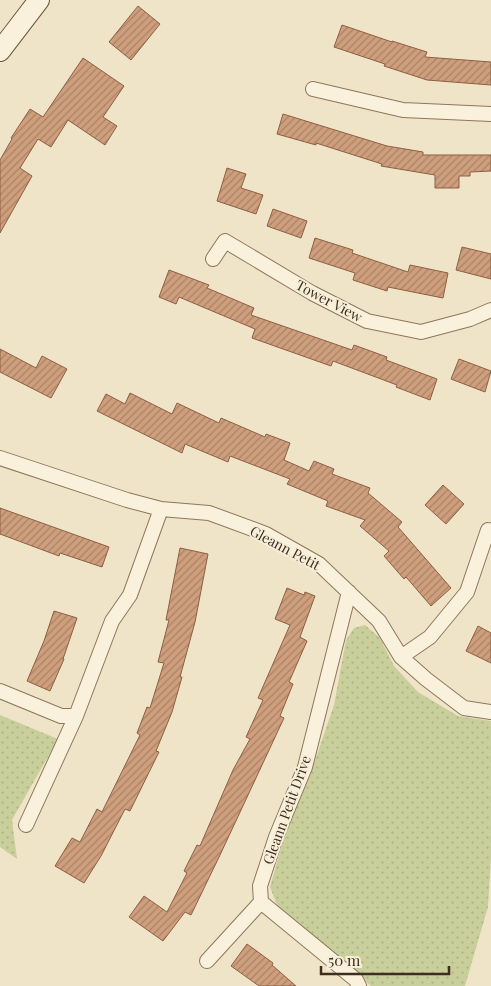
<svg xmlns="http://www.w3.org/2000/svg" width="491" height="986" font-family="'Playfair Display',serif">
<style>
.grass{fill:url(#grass-dots)}
.building{fill:url(#building-hatch);stroke:#8d5f41}
.lines{fill:none;stroke-linecap:round;stroke-linejoin:round}
.minor-casing{stroke:#8d765c;stroke-width:16}
.secondary-casing{stroke:#6f573f;stroke-width:22}
.minor{stroke:#faf1dc;stroke-width:14}
.secondary{stroke:#faf1dc;stroke-width:20}
.labels{text-anchor:middle;stroke-width:4;stroke-linejoin:round;paint-order:stroke}
.street-label{font-size:14px;fill:#3d2e20;stroke:#f7eed8}
</style>
<defs>
<pattern id="grass-dots" width="8" height="8" patternUnits="userSpaceOnUse" patternTransform="scale(1.25)"><rect width="8" height="8" fill="#c9cf9b"/><path d="M2 2h.1M6 6h.1" fill="none" stroke="#aeb285" stroke-width="1.8" stroke-linecap="round"/></pattern>
<pattern id="building-hatch" width="6" height="6" patternUnits="userSpaceOnUse" patternTransform="scale(1.25)"><rect width="6" height="6" fill="#cf9f7d"/><path d="M-1 1l2-2M0 6l6-6M5 7l2-2" fill="none" stroke="#a98266"/></pattern>
</defs>
<rect width="100%" height="100%" fill="#f0e4c8"/>
<path class="grass" d="M365,625L380,638L394,666L418,692L458,716L491,721V857L488,907L465,986H371L278,908L270,887L284,837L310,775L334,705L346,640L354,628Z
M0,715L58,739L12,820L17,859L0,847Z"/>
<path class="building" d="M138,6L160,24L131,60L109,42Z
M342,25L392,42V41L427,52L425,57L491,62V85L427,80L384,66L385,64L334,47Z
M83,58L124,86L103,117L117,126L105,145L68,120L51,147L38,139L20,168L32,176L0,233V160L12,139L11,138L30,109L43,117Z
M283,114L387,146L423,152V155H491V171L470,172V176H459V188H435V175L381,166L382,164L316,143V145L277,134Z
M227,168L246,174L241,188L263,195L256,214L217,201Z
M273,209L307,221L301,238L267,226Z
M315,238L353,250L352,253L408,272L410,265L448,273L443,298L388,287L387,291L353,280L355,273L309,258Z
M462,247L491,254V279L456,270Z
M169,270L209,285L207,288L254,308L251,315L352,350L354,345L387,357L386,360L437,379L430,400L396,387L397,385L333,361L331,366L252,338L255,329L179,297L176,304L159,297Z
M0,349L36,368L42,356L67,369L51,398L0,372Z
M459,359L491,371L485,392L451,379Z
M130,393L172,414L177,403L219,423L221,418L265,437L266,434L290,443L284,460L309,471L314,461L334,469L332,474L370,488L368,493L402,522L398,527L451,588L431,606L406,577L404,579L384,556L389,551L360,526L365,520L326,506L328,501L287,484L290,479L230,456L228,462L185,444L182,453L97,411L106,394L125,404Z
M443,485L464,504L446,524L425,505Z
M0,508L109,547L102,567L60,553L59,556L0,534Z
M180,548L208,554L195,622L180,677H182L172,712L156,751L159,752L130,811L125,809L101,856L84,883L55,866L72,838L80,842L97,809L102,812L140,735L137,733L147,707L150,708L164,663L158,662L169,620H166Z
M287,588L304,595L305,592L315,596L300,637L307,641L289,682L293,684L280,716L284,718L220,855L191,915L185,912L163,941L129,917L144,896L167,912L187,873L184,871L197,845L200,846L233,770L250,739L246,737L263,700L258,698L290,625L275,619Z
M54,611L77,618L63,659H64L50,691L27,681L44,641Z
M478,626L491,633V663L466,651Z
M247,944L273,963L272,965L296,986H259L231,966Z"/>
<g class="lines">
<g class="minor-casing">
<path id="minor" d="M313,89L403,110L491,114
M213,259L225,241L312,293L367,321L421,332L470,319L491,310
M0,458L127,500L161,509L209,513L266,534L319,564L379,621L401,657L426,679L464,708L491,712
M349,592L305,767L276,837L260,886L261,902L356,980L359,986
M401,657L430,637L467,592L488,530
M0,691L61,716H76L112,621L130,595L161,509
M26,825L76,716
M207,961L261,902"/>
</g>
<g class="secondary-casing">
<path id="secondary" d="M0,51L39,0"/>
</g>
<use href="#minor" class="minor"/>
<use href="#secondary" class="secondary"/>
</g>
<g class="labels">
<g class="street-label">
<text transform="translate(329 301) rotate(28)" y="5">Tower View</text>
<text transform="translate(285 548) rotate(28)" y="5">Gleann Petit</text>
<text transform="translate(287 810) rotate(-70)" y="5">Gleann Petit Drive</text>
</g>
</g>
<path d="M321 966v8h128v-8" fill="none" stroke="#3d2e20" stroke-width="2.5"/>
<text x="328" y="966" font-size="15" fill="#3d2e20" stroke="#f7eed8" stroke-width="4" paint-order="stroke">50 m</text>
</svg>
